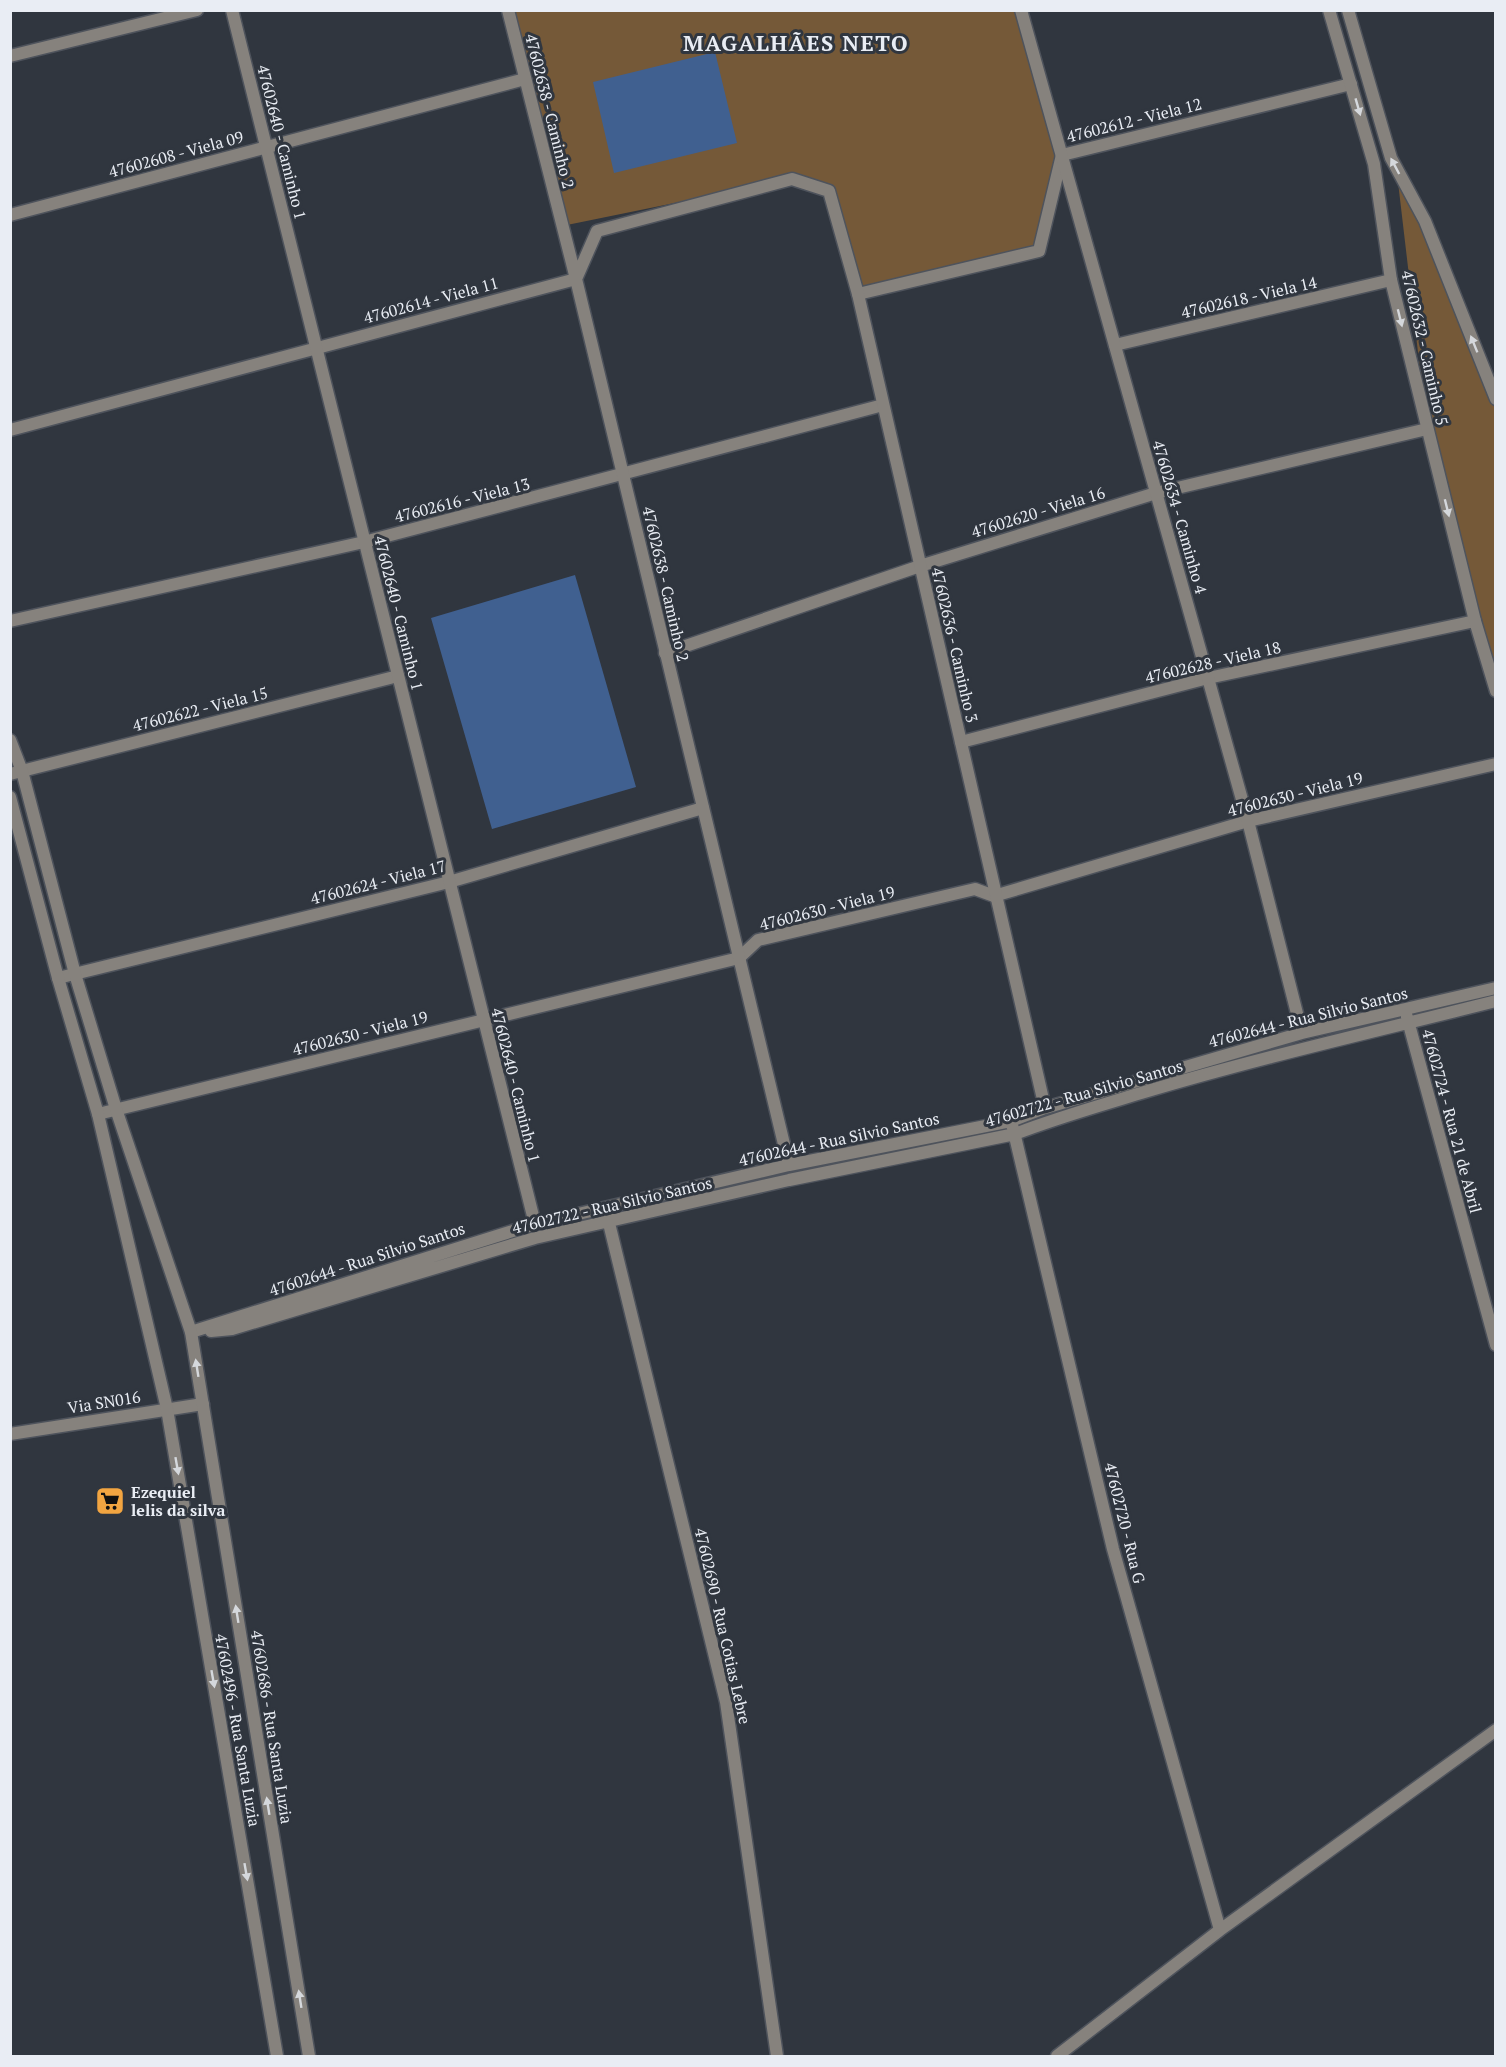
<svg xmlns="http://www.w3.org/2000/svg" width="1506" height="2067" font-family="'PT Serif',serif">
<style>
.green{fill:#755938}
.building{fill:#406090}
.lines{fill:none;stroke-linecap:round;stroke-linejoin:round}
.service-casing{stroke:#4e535c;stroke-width:15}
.minor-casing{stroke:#4e535c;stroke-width:15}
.tertiary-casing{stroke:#4e535c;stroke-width:15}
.service{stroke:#86827d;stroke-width:12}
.minor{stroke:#86827d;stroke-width:12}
.tertiary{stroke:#86827d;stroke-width:12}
.oneway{fill:#d5d8dc}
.labels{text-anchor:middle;stroke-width:6;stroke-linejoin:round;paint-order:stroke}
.street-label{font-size:16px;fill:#e9edf4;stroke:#30363f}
.poi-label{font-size:16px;font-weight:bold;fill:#e9edf4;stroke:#30363f;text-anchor:start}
.district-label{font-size:22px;font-weight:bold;letter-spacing:1.5px;fill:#e9edf4;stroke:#30363f}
</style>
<rect width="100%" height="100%" fill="#30363f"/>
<path class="green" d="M508,11H1021L1062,155L1039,251L858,294L829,191L792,179L562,226Z
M1394,148L1495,403V691L1427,429Z"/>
<path class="building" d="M715,52L737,143L614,173L593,82Z
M575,575L636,787L492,829L431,618Z"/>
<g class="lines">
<g class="service-casing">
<path id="service" d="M10,56L197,10
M10,215L525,79
M858,294L1039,251L1062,155L1351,84
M1115,345L1391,280
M10,430L576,279
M10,621L364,542L883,405
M665,653L920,566L1156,493L1427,429
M961,742L1208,678L1475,621
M10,774L398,676
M58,978L449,882L703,808
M98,1114L739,958L758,940L975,889L994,896L1248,821L1496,764
M10,1434L203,1404"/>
</g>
<g class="minor-casing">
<path id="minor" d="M232,10L535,1224
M508,10L576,279L789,1165
M1021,10L1248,821L1302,1033
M1329,10L1374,164L1391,280L1475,621L1496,691
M1348,10L1391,158L1425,221L1496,399
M576,279L597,231L792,179L829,191L858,294L1045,1108
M1407,1017L1496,1345
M1013,1128L1113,1549L1220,1930
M607,1215L726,1702L777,2056
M211,1331L232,1329L535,1238L789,1180L1015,1134C1056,1118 1099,1106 1141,1093C1258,1058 1377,1031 1496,1001
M191,1332L535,1224L789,1165L1011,1121L1045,1108L1302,1033L1496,988
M1057,2056L1220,1930L1496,1730"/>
</g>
<g class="tertiary-casing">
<path id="tertiary" d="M10,740L22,771L75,974L116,1109L191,1332L309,2056
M10,797L58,978L98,1114L167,1409L277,2056"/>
</g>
<use href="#service" class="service"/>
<use href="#minor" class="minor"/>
<use href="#tertiary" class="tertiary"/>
</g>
<defs><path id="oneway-solid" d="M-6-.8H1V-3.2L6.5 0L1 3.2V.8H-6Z" transform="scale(1.5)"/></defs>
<g class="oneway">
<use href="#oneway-solid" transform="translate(1358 107) rotate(74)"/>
<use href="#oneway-solid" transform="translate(1395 166) rotate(-118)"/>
<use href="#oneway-solid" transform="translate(1400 318) rotate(76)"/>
<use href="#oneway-solid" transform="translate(1474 344) rotate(-112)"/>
<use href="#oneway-solid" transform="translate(1447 508) rotate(76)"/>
<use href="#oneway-solid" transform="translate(197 1368) rotate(-99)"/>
<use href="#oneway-solid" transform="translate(177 1466) rotate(80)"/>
<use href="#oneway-solid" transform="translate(237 1614) rotate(-99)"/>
<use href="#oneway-solid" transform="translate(213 1679) rotate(80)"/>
<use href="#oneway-solid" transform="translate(268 1806) rotate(-99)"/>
<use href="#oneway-solid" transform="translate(246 1872) rotate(80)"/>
<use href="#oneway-solid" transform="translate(300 1999) rotate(-99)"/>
</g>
<defs>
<g id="supermarket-square" transform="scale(1.5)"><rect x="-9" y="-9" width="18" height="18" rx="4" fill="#f2a541" stroke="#30363f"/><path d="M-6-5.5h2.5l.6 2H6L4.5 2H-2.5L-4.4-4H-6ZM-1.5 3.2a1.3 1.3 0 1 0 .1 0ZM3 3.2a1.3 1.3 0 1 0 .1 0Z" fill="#111"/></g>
</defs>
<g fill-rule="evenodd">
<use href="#supermarket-square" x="110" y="1501"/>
</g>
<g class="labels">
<g class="street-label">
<text transform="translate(550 111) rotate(76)" y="6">47602638 - Caminho 2</text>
<text transform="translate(1134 120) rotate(-14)" y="6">47602612 - Viela 12</text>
<text transform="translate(282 142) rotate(76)" y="6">47602640 - Caminho 1</text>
<text transform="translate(176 154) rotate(-15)" y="6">47602608 - Viela 09</text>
<text transform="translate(1249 297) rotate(-13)" y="6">47602618 - Viela 14</text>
<text transform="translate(431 300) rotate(-15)" y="6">47602614 - Viela 11</text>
<text transform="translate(1425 348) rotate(77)" y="6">47602632 - Caminho 5</text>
<text transform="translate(462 500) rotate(-14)" y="6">47602616 - Viela 13</text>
<text transform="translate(1038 512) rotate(-17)" y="6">47602620 - Viela 16</text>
<text transform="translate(1180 517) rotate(74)" y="6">47602634 - Caminho 4</text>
<text transform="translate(666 584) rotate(77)" y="6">47602638 - Caminho 2</text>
<text transform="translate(399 613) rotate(76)" y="6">47602640 - Caminho 1</text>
<text transform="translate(955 645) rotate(77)" y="6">47602636 - Caminho 3</text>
<text transform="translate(1213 662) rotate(-13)" y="6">47602628 - Viela 18</text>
<text transform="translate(200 709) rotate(-14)" y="6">47602622 - Viela 15</text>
<text transform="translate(1295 794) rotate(-14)" y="6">47602630 - Viela 19</text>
<text transform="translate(378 882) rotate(-14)" y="6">47602624 - Viela 17</text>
<text transform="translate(827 908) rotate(-14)" y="6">47602630 - Viela 19</text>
<text transform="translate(1308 1017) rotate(-14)" y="6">47602644 - Rua Silvio Santos</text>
<text transform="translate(360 1033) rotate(-14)" y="6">47602630 - Viela 19</text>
<text transform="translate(516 1085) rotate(76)" y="6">47602640 - Caminho 1</text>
<text transform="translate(1084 1093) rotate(-16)" y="6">47602722 - Rua Silvio Santos</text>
<text transform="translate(1452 1121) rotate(75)" y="6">47602724 - Rua 21 de Abril</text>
<text transform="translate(839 1139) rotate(-12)" y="6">47602644 - Rua Silvio Santos</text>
<text transform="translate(612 1205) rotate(-13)" y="6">47602722 - Rua Silvio Santos</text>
<text transform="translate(367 1259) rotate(-18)" y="6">47602644 - Rua Silvio Santos</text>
<text transform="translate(104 1402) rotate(-9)" y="6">Via SN016</text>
<text transform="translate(1125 1523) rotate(76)" y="6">47602720 - Rua G</text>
<text transform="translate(723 1626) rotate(77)" y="6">47602690 - Rua Cotias Lebre</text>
<text transform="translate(272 1727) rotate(81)" y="6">47602686 - Rua Santa Luzia</text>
<text transform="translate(238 1730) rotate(80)" y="6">47602496 - Rua Santa Luzia</text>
</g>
<g class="poi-label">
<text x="131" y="1498">Ezequiel<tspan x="131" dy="18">lelis da silva</tspan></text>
</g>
<g class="district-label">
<text x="796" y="51">MAGALHÃES NETO</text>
</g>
</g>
<rect width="1506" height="2067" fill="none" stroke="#e9edf4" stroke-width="24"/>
</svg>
